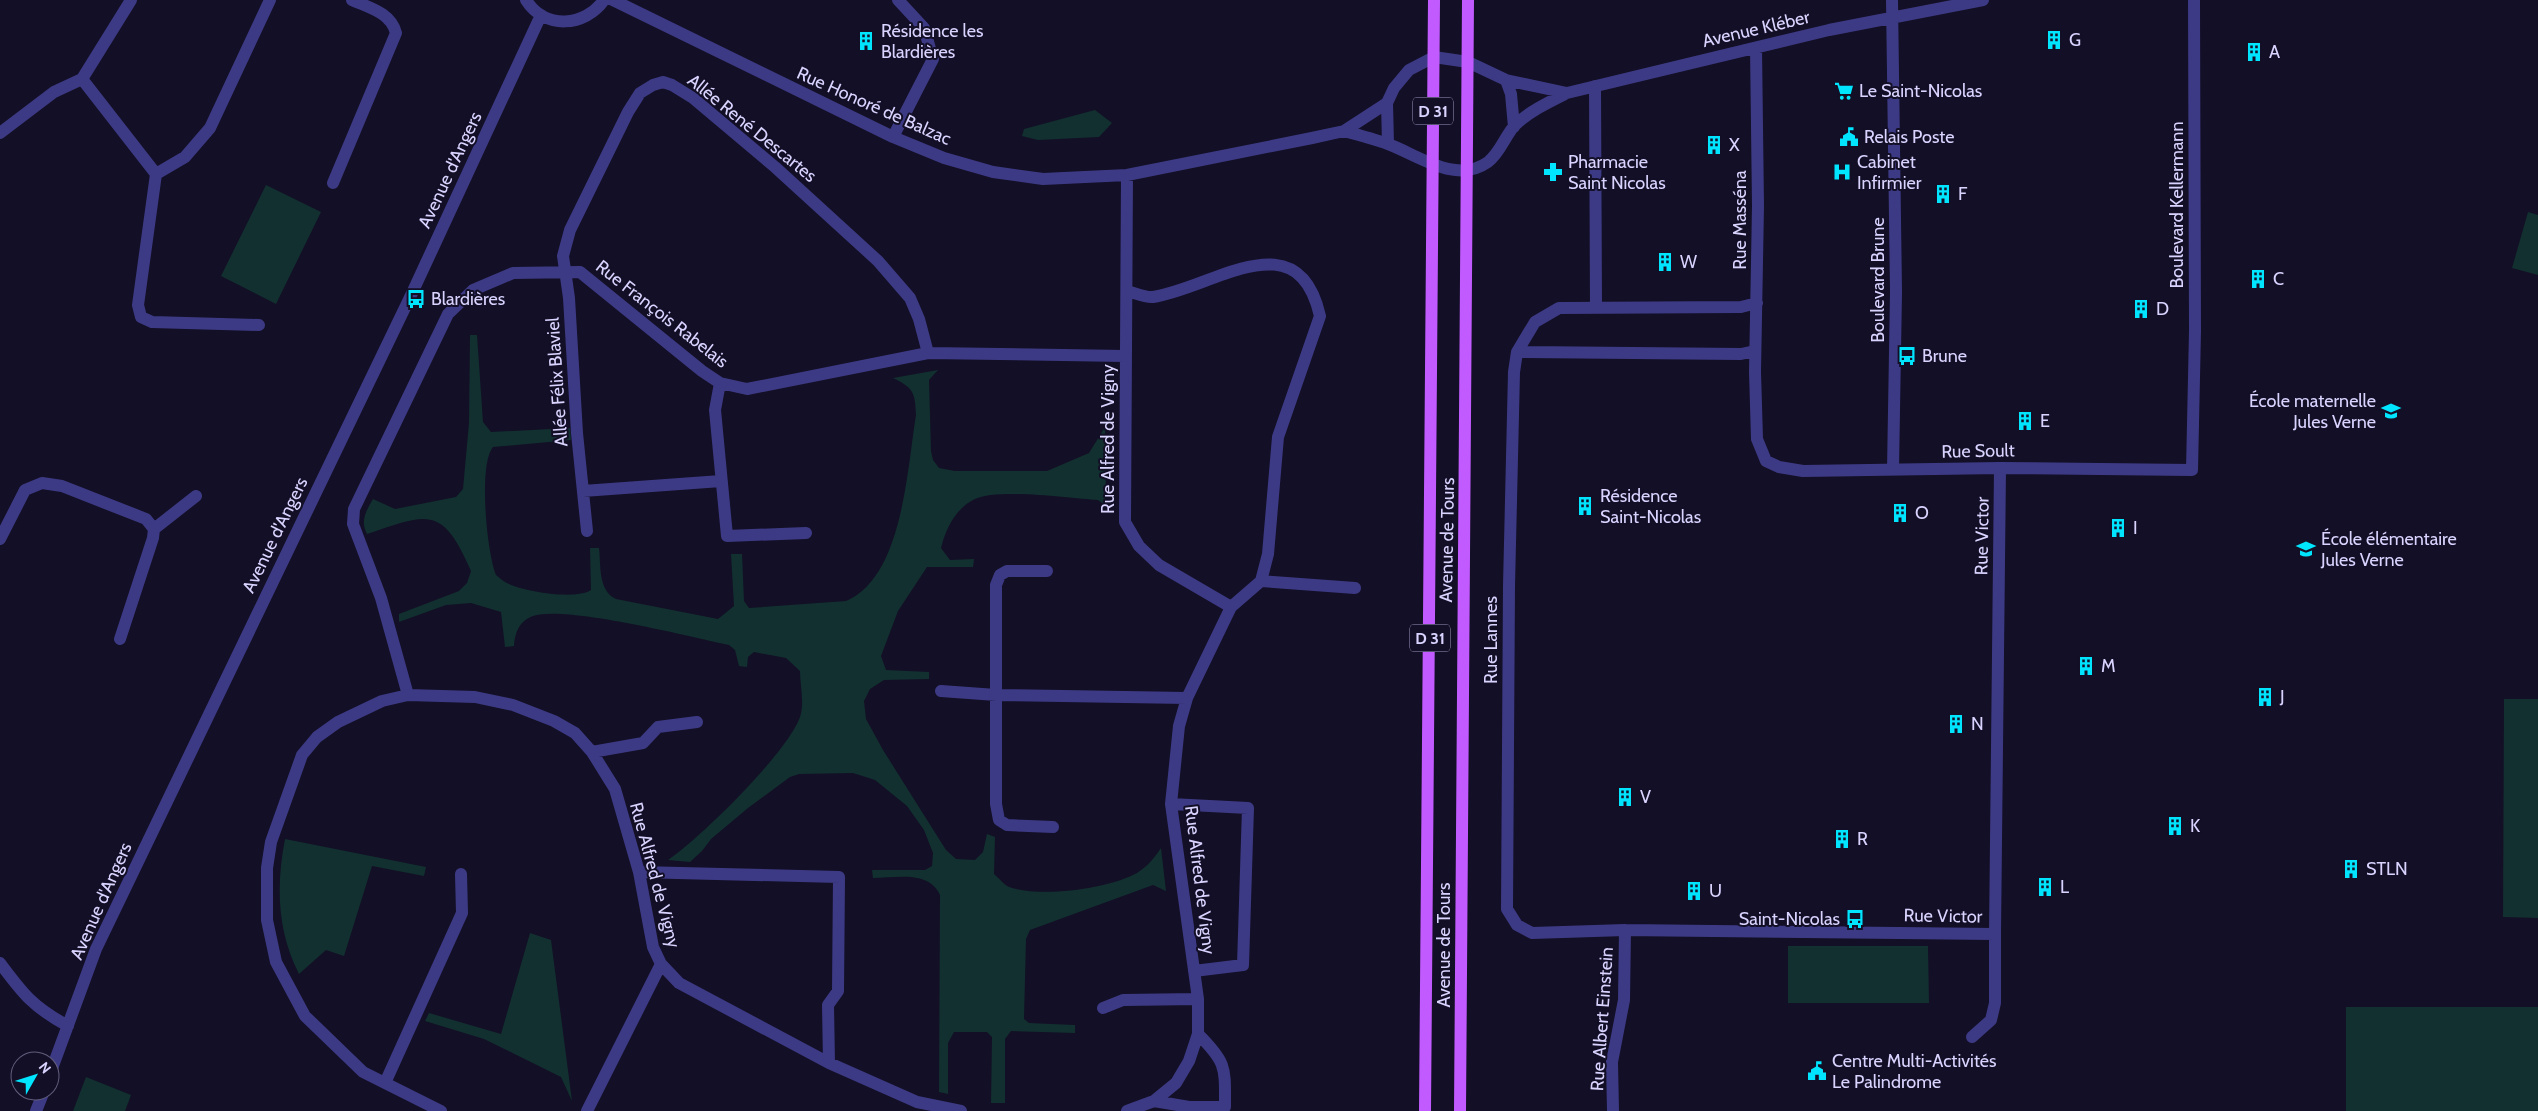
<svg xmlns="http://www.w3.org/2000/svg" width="2538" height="1111" font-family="Cabin,sans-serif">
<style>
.green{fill:#12302f}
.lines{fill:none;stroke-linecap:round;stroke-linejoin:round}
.minor{stroke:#3d3a85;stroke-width:12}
.major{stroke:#c25bff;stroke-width:12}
.labels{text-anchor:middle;stroke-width:4;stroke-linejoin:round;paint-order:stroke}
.shield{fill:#130f26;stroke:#9e99be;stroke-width:1}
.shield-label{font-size:16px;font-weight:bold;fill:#d9d4ff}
.street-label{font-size:18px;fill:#d9d4ff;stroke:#130f26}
.poi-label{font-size:18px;fill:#d9d4ff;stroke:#130f26;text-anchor:start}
</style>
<rect width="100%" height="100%" fill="#130f26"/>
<path class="green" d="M1095,110L1112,123L1099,137L1038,140L1022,136L1024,129Z
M266,185L321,212L276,304L221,276Z
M2528,212L2538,215V275L2512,268Z
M470,335H477L483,422L491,432L570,428L571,440L493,447C478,465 487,553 496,575C500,578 504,582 509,584C526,592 576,600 591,590L590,548H599C601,565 598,591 616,599L718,619L734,606L731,554H742L744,601L749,608L846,601C903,577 907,469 916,415C915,393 914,388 893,378L938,370L929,380L931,451L933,460L939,468L955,471H1047L1089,453L1105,427L1106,506L1098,500C1070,498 998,488 975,499C956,508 946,528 941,548L950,560L974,559L973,567H927L898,611L881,656L886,670L929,672V679L884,680L870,689L864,701L866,719L883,750L946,850L956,859L975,860L983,852L987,834L995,837L994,874C999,878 1004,885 1009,887C1041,898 1108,889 1137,873C1148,866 1154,858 1161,848L1166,891L1153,885L1030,930L1026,939L1024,1019L1029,1023L1075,1025V1033L1011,1031L1005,1039V1103H991L992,1037L987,1032H954L948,1043V1094L939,1092L940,895C929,870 896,878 873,878L872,870H925L932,866L933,853L924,830L907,806L875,780L853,773L799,774L790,777L748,808L711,839L702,851L690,862L668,860C698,840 795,746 801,713C804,701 800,684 800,671L786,658L754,652L748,657L747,667L739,666L735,650L729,645C691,637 565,605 533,616C519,621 515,633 514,646L505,647L501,612L471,603L446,605L399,622V614L459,591L467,583L471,571C442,505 429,513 367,534C360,521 366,511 373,499L395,509L456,497L463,489L469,423Z
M2504,699H2538V918L2503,917Z
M285,839L426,867L424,876L372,866L344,956L326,950L299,974C277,931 276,886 285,839Z
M530,933L551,940L572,1101L561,1077L484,1039L425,1021L429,1013L501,1034Z
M1788,946H1928L1929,1003H1788Z
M2346,1007H2538V1111H2346Z
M86,1077L131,1095L125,1111H73Z"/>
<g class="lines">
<path class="minor" d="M526,0C545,30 585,27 604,0
M613,0L893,137L944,158L993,172L1043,179L1127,175L1312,138L1344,131L1387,103
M1892,0L1896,292L1893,470
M1756,48L1758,206L1755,372L1757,439L1766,461L1779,467L1803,471L2000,468L2192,470L2195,331L2194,0
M82,79L156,174L138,305L141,317L152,322L259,325
M1506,80L1511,94L1514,127
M1595,86L1596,308
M1344,131C1359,135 1374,139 1388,144C1418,155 1456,185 1488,162C1500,153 1505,136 1515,125C1530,111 1549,102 1567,93L1829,30L1983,0
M0,133L54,92L82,79L131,0
M893,137L933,59L924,28L898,0
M1388,144L1387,103L1394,88L1409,70L1434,57L1468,62L1506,80L1567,93
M156,174L185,157L210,128L270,0
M1127,175L1125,522L1139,546L1159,565L1231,607
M333,183L396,33C391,13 370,8 352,0
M1127,291C1135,293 1146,298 1153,297C1213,288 1298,218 1320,316L1278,437L1268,554L1261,581L1231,607L1187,698L1179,726L1171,804L1198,999V1034L1189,1061L1176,1083L1154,1101L1127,1111
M1757,303L1741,307L1559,308L1535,322L1517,352L1514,372L1509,586L1507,909L1517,925L1532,933L1625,930L1995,934L2000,468
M1517,352L1741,354L1755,351
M720,383L715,410L727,536L806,533
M583,491L721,481
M154,529L196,496
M587,531L577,433L569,298L563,256L570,230L628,112L640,93L653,85L663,82L672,85L693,98L775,167L878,261L910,298L919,319L928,353
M0,539L25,490L42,483L62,486L146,519L154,529L153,538L120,639
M1047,571H1007L1000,575L996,585V804L999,820L1007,825L1053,827
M1261,581L1355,588
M941,691L996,695L1187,698
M408,695L381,598L353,524L354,509L448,314L473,290L513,273L580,272L702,371L720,383L747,389L928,353L1125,356
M592,752L643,743L658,727L697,722
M1171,804L1248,808L1243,965L1194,971
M639,872L839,877L838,991L828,1005L829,1063
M0,963C23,994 33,1007 68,1026
M1103,1008L1123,1000L1198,999
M1972,1037L1991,1020L1995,1003V934
M50,1074L96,949L413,291L541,15
M385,1083L462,913L461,874
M1154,1101L1189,1107H1225C1225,1067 1227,1063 1198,1034
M36,1111L44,1091
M441,1111L363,1072L305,1016L276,962L267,920V868L271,842L302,755L317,737L338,722L382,701L408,695L475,697L513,705L554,721L575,733L592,752L615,789L639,872L653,947L661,964L679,983L829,1063L917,1102L961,1111
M587,1111L661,964
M1613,1111L1612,1062L1624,1000L1625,930"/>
<path class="major" d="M1425,1111L1434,0
M1460,1111L1468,0"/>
</g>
<defs>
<g id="building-bare" transform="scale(1.5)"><path d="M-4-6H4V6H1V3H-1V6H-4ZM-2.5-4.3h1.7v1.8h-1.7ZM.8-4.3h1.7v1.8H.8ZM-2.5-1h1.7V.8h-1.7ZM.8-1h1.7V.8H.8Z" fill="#00e5ff" stroke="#130f26" stroke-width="2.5" paint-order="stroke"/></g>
<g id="supermarket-bare" transform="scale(1.5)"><path d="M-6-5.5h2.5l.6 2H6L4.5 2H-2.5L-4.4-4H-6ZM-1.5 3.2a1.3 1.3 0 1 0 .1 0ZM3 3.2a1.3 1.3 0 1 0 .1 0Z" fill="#00e5ff" stroke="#130f26" stroke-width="2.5" paint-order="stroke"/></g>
<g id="civic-bare" transform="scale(1.5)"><path d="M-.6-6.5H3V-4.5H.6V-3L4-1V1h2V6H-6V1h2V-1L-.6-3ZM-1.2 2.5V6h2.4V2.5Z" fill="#00e5ff" stroke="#130f26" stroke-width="2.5" paint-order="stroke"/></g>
<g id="pharmacy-bare" transform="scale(1.5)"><path d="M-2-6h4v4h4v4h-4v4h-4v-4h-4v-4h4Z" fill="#00e5ff" stroke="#130f26" stroke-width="2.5" paint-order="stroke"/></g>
<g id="hospital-bare" transform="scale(1.5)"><path d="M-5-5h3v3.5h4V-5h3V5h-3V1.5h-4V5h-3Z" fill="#00e5ff" stroke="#130f26" stroke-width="2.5" paint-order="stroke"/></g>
<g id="bus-bare" transform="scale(1.5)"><path d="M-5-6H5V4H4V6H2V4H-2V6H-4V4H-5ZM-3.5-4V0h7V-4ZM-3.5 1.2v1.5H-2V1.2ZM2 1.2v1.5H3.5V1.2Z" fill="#00e5ff" stroke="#130f26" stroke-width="2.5" paint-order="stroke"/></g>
<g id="school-bare" transform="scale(1.5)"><path d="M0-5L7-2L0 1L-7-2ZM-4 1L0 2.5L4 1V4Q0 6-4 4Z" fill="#00e5ff" stroke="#130f26" stroke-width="2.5" paint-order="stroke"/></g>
</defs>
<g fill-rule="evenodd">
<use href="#building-bare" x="2054" y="40"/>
<use href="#building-bare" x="866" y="41"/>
<use href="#building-bare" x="2254" y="52"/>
<use href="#supermarket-bare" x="1844" y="91"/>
<use href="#civic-bare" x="1849" y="137"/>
<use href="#building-bare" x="1714" y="145"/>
<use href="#pharmacy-bare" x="1553" y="172"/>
<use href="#hospital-bare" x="1842" y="172"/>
<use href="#building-bare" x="1943" y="194"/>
<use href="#building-bare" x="1665" y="262"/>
<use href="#building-bare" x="2258" y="279"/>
<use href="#bus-bare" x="416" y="299"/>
<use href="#building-bare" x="2141" y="309"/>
<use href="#bus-bare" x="1907" y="356"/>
<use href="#school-bare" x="2391" y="411"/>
<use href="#building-bare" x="2025" y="421"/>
<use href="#building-bare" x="1585" y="506"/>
<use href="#building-bare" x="1900" y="513"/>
<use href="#building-bare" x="2118" y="528"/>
<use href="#school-bare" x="2306" y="549"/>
<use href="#building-bare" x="2086" y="666"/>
<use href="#building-bare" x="2265" y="697"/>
<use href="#building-bare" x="1956" y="724"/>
<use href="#building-bare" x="1625" y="797"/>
<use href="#building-bare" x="2175" y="826"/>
<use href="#building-bare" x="1842" y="839"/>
<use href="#building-bare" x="2351" y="869"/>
<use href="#building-bare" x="2045" y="887"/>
<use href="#building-bare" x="1694" y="891"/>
<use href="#bus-bare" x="1855" y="919"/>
<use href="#civic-bare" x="1817" y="1071"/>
</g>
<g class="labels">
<g class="shield">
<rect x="1413" y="97.5" width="40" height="27" rx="4"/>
<rect x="1410" y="624.5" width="40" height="27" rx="4"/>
</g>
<g class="shield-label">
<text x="1433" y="117">D 31</text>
<text x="1430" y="644">D 31</text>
</g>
<g class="street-label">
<text transform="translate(1756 29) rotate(-13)" y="6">Avenue Kléber</text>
<text transform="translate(874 106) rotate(24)" y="6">Rue Honoré de Balzac</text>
<text transform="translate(752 128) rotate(39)" y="6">Allée René Descartes</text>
<text transform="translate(450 170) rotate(-65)" y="6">Avenue d'Angers</text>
<text transform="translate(2177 205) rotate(-90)" y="6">Boulevard Kellermann</text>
<text transform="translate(1740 220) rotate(-90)" y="6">Rue Masséna</text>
<text transform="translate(1878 280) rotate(-90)" y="6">Boulevard Brune</text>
<text transform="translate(662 314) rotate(38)" y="6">Rue François Rabelais</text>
<text transform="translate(557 382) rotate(-94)" y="6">Allée Félix Blaviel</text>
<text transform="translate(1108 439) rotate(-90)" y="6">Rue Alfred de Vigny</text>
<text transform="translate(1978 451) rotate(-1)" y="6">Rue Soult</text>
<text transform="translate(275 535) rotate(-64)" y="6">Avenue d'Angers</text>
<text transform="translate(1982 536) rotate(-89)" y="6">Rue Victor</text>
<text transform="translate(1447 540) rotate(-89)" y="6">Avenue de Tours</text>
<text transform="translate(1491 640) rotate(-90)" y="6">Rue Lannes</text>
<text transform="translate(655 875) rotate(75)" y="6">Rue Alfred de Vigny</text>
<text transform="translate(1200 880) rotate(83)" y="6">Rue Alfred de Vigny</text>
<text transform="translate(101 901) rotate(-66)" y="6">Avenue d'Angers</text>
<text transform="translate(1943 916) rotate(1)" y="6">Rue Victor</text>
<text transform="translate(1444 945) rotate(-90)" y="6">Avenue de Tours</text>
<text transform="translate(1602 1019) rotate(-86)" y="6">Rue Albert Einstein</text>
</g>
<g class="poi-label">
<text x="881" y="37">Résidence les<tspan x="881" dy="21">Blardières</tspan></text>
<text x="2069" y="46">G</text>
<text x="2269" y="58">A</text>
<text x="1859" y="97">Le Saint-Nicolas</text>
<text x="1864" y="143">Relais Poste</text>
<text x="1729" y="151">X</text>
<text x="1568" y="168">Pharmacie<tspan x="1568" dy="21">Saint Nicolas</tspan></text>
<text x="1857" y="168">Cabinet<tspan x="1857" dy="21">Infirmier</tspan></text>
<text x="1958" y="200">F</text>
<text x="1680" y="268">W</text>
<text x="2273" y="285">C</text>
<text x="431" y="305">Blardières</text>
<text x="2156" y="315">D</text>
<text x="1922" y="362">Brune</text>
<text x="2376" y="407" text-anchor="end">École maternelle<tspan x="2376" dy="21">Jules Verne</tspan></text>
<text x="2040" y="427">E</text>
<text x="1600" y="502">Résidence<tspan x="1600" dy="21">Saint-Nicolas</tspan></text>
<text x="1915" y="519">O</text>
<text x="2133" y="534">I</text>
<text x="2321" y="545">École élémentaire<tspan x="2321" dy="21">Jules Verne</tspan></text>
<text x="2101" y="672">M</text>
<text x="2280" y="703">J</text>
<text x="1971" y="730">N</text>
<text x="1640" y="803">V</text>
<text x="2190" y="832">K</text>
<text x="1857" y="845">R</text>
<text x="2366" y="875">STLN</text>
<text x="2060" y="893">L</text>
<text x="1709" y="897">U</text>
<text x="1840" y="925" text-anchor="end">Saint-Nicolas</text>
<text x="1832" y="1067">Centre Multi-Activités<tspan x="1832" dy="21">Le Palindrome</tspan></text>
</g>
</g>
<g transform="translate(35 1076) rotate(51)"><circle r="24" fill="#130f26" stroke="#625e7d"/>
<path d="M0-4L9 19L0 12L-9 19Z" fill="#00e5ff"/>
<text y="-8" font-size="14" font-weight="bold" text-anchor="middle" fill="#d9d4ff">N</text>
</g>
</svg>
